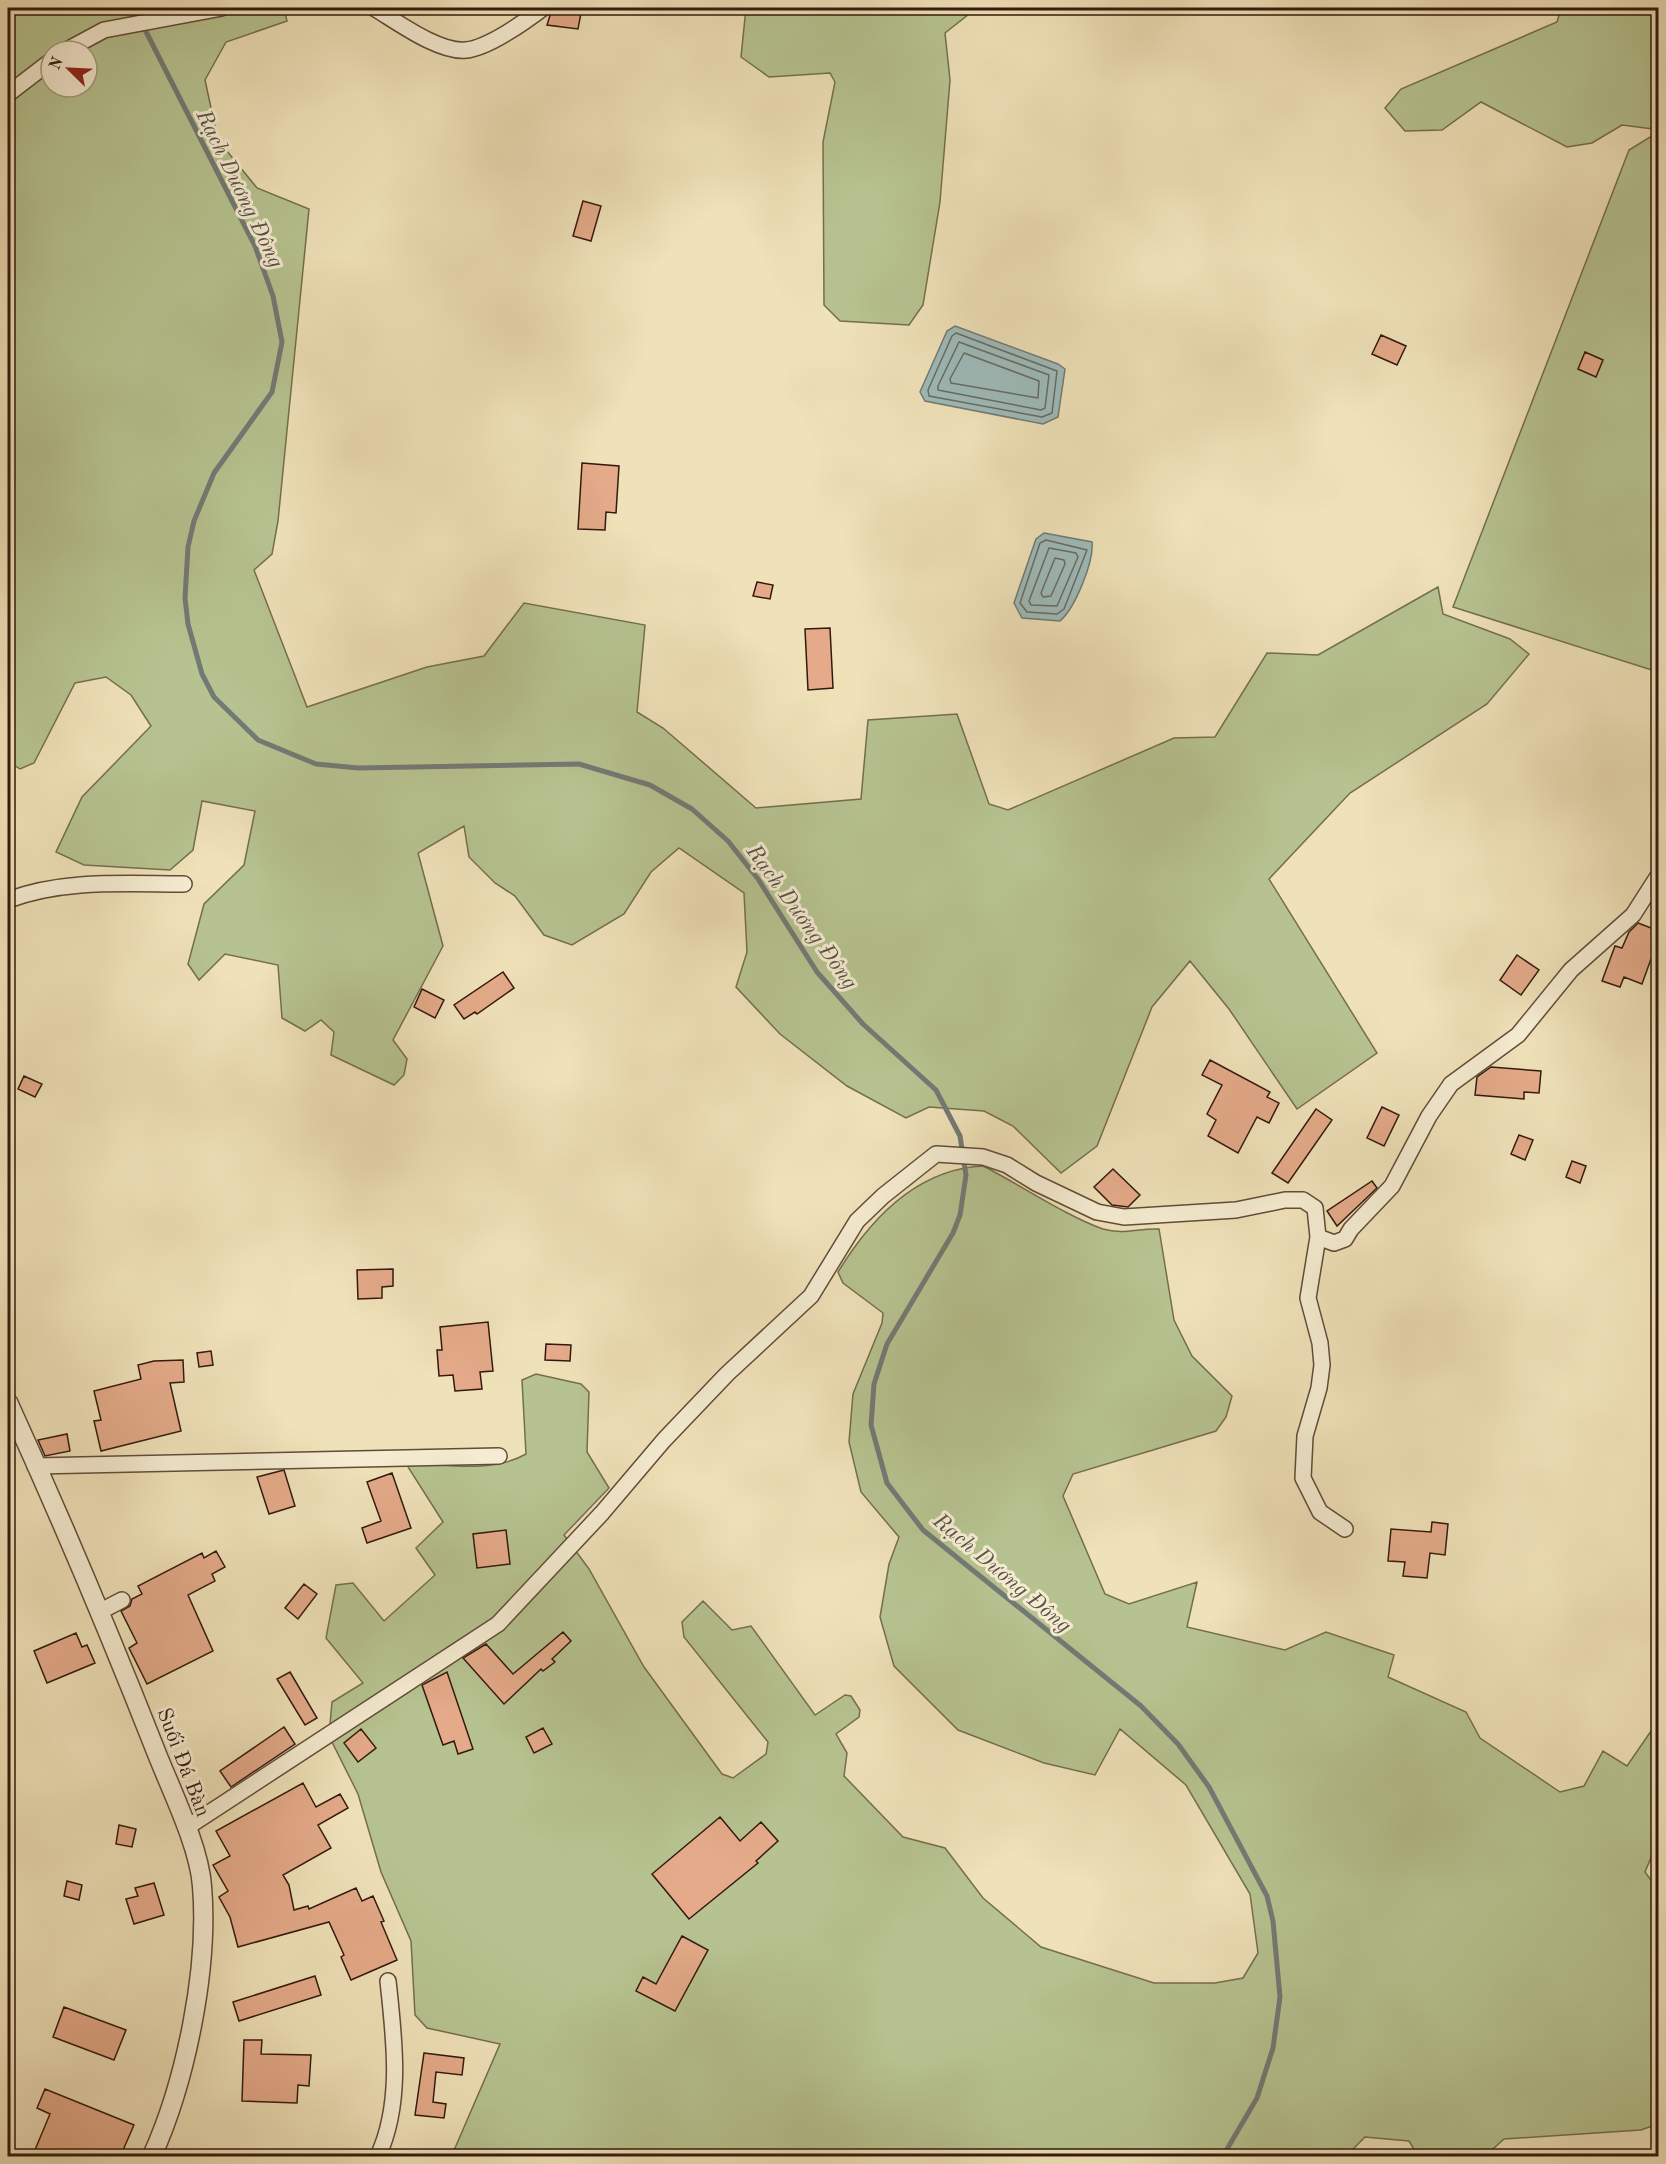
<svg xmlns="http://www.w3.org/2000/svg" width="1666" height="2164" font-family="'Old Standard TT',serif">
<style>
.green{fill:#b6c390;stroke:#746e4f;stroke-width:1.5;fill-rule:evenodd}
.water{fill:#9dbbb9;stroke:#737a75;stroke-width:1.5}
.lines{fill:none;stroke-linecap:round;stroke-linejoin:round}
.shore{stroke:#686a64;stroke-width:1.5}
.stream{stroke:#737a75;stroke-width:5}
.building{fill:#e4aa89;stroke:#33190e;stroke-width:1.5}
.minor-casing{stroke:#624b38;stroke-width:18}
.tertiary-casing{stroke:#624b38;stroke-width:21}
.minor{stroke:#f5ecd1;stroke-width:15}
.tertiary{stroke:#f5ecd1;stroke-width:18}
.labels{text-anchor:middle;stroke-width:6;stroke-linejoin:round;paint-order:stroke}
.street-label{font-size:21px;fill:#33190e;stroke:#f5ecd1}
.water-label{font-size:22px;font-style:italic;fill:#58524a;stroke:#f5ecd1}
</style>
<rect width="100%" height="100%" fill="#efe1b8"/>
<filter id="stains"><feTurbulence type="fractalNoise" baseFrequency=".00333" numOctaves="4"/><feColorMatrix values="0 0 0 0 .2 0 0 0 0 .09 0 0 0 0 .02 0 0 0 .5 -.17"/></filter>
<radialGradient id="worn" r=".72"><stop offset=".6" stop-color="#630" stop-opacity="0"/><stop offset="1" stop-color="#630" stop-opacity=".3"/></radialGradient>
<path class="green" d="M8,8H284L287,21L226,42L205,80L218,140L257,188L309,209L278,521L272,554L254,570L307,707L427,667L484,656L524,603L645,625L637,712L663,728L756,808L861,799L868,720L957,714L989,804L1008,810L1174,738L1215,737L1267,653L1318,655L1438,587L1443,614L1510,639L1529,654L1487,704L1350,793L1269,879L1377,1053L1297,1109L1229,1009L1190,961L1152,1007L1097,1146L1061,1173L1013,1126L984,1111L929,1107L906,1118L847,1086L780,1034L736,987L747,952L744,893L679,848L651,872L624,914L572,945L544,935L515,896L495,883L469,857L464,826L418,853L443,946L393,1040L407,1059L404,1075L394,1085L331,1055L334,1032L321,1020L305,1031L282,1018L278,965L225,954L199,980L188,964L204,904L244,865L255,811L202,801L193,850L170,870L84,865L56,852L82,797L151,726L131,695L106,677L75,683L34,763L20,769L8,761ZM51,51H87V87H51Z
M746,8H1006L973,11L945,33L950,80L940,202L923,305L909,325L840,321L824,305L823,142L835,82L830,73L769,77L741,57Z
M1561,8H1658V125L1653,129L1622,125L1592,143L1567,147L1481,102L1442,130L1405,131L1385,108L1401,89L1557,22Z
M1658,132V672L1453,607L1629,150Z
M983,1166C1019,1184 1066,1216 1103,1229C1123,1235 1139,1228 1159,1229L1174,1320L1192,1356L1232,1396L1226,1417L1216,1431L1073,1474L1063,1496L1105,1594L1129,1604L1197,1582L1187,1627L1285,1650L1326,1632L1394,1655L1388,1677L1466,1712L1480,1738L1560,1792L1584,1786L1603,1751L1627,1766L1658,1721V1841L1645,1872L1658,1890V2124L1641,2130L1504,2139L1485,2156H1418L1409,2141L1365,2137L1346,2156H443L455,2148L500,2044L427,2028L415,2015L411,1941L381,1872L358,1794L329,1736L332,1702L363,1683L326,1638L336,1585L353,1583L384,1621L435,1575L416,1548L443,1522L408,1467L413,1463C450,1465 493,1473 526,1454L522,1380L536,1374L581,1384L589,1392L587,1452L609,1488L564,1535L589,1569L644,1667L722,1774L733,1778L766,1754L768,1742L684,1637L682,1622L703,1601L732,1630L751,1626L815,1715L845,1695L851,1696L860,1710L859,1717L836,1734L847,1753L844,1776L903,1837L945,1848L983,1898L1041,1947L1154,1983H1215L1243,1978L1258,1953L1250,1894L1186,1785L1120,1729L1095,1775L1044,1763L958,1730L894,1666L880,1617L889,1564L899,1537L861,1492L849,1442L853,1394L882,1323L883,1313L843,1283L838,1272C871,1218 917,1169 983,1166Z"/>
<path class="water" d="M955,326L1058,364L1065,369L1058,417L1043,424L925,401L920,392L947,331Z
M1044,533L1092,542C1094,562 1075,608 1060,621L1022,618L1014,603L1036,539Z"/>
<g class="lines">
<path class="shore" d="M956,333L1057,371L1052,413L1042,417L929,396L928,390L952,336Z
M959,342L1049,375L1045,408L1041,410L938,390V386Z
M964,353L1039,381L1038,398L951,383L950,379Z
M1046,540L1087,550L1064,609L1057,614L1027,612L1020,603L1040,543Z
M1049,548L1076,553L1078,557L1057,606L1031,605L1029,601Z
M1055,558L1064,560L1065,564L1051,596L1043,597L1041,593Z"/>
<path class="stream" d="M134,8L255,246L273,296L282,342L272,392L214,473L194,521L188,547L185,598L188,624L202,674L214,697L258,740L316,764L358,768L579,764L650,785L692,809L728,841L758,879L817,972L863,1024L936,1090L960,1136L966,1175L960,1215L953,1233L887,1344L874,1384L871,1425L887,1483L923,1530L1141,1706L1178,1744L1209,1787L1267,1896L1273,1921L1280,1997L1273,2048L1257,2098L1223,2156"/>
</g>
<path class="building" d="M552,9L581,13L578,29L547,25Z
M583,201L601,206L591,241L573,236Z
M1381,335L1406,346L1397,365L1372,354Z
M1585,352L1603,360L1596,377L1578,369Z
M582,463L619,466L616,513L606,512L605,530L578,529Z
M757,582L773,585L770,599L753,596Z
M830,628L833,688L808,690L805,629Z
M1638,923L1659,931V962L1651,959L1642,984L1624,977L1620,987L1602,981L1615,946L1622,948L1629,932Z
M1517,955L1539,970L1521,995L1500,980Z
M503,972L514,988L477,1014L475,1012L464,1019L454,1005Z
M422,989L444,1000L435,1018L414,1007Z
M1210,1060L1270,1092L1267,1097L1279,1103L1269,1123L1257,1117L1238,1153L1208,1136L1216,1120L1207,1114L1222,1085L1202,1075Z
M1491,1067L1541,1071L1539,1093L1524,1092V1099L1475,1095L1477,1077Z
M24,1076L42,1084L35,1097L18,1089Z
M1382,1107L1399,1115L1384,1146L1367,1138Z
M1316,1109L1332,1120L1288,1183L1272,1173Z
M1519,1135L1533,1140L1525,1160L1511,1154Z
M1572,1161L1586,1166L1580,1183L1566,1177Z
M1113,1169L1140,1195L1128,1207L1112,1205L1094,1187Z
M1372,1181L1377,1188L1337,1226L1327,1211Z
M393,1269V1286L382,1287V1298L358,1299L357,1270Z
M488,1322L493,1371L480,1372L482,1389L455,1391L453,1375L439,1376L437,1350H442L440,1327Z
M546,1344L571,1345L570,1361L545,1360Z
M211,1351L213,1365L199,1367L197,1353Z
M183,1360L184,1382L170,1383L181,1431L101,1451L94,1421L101,1420L94,1391L141,1379L138,1365L154,1361Z
M67,1434L70,1451L45,1456L38,1440Z
M284,1470L295,1506L269,1514L257,1477Z
M392,1473L411,1528L367,1543L362,1528L381,1521L367,1482Z
M1432,1522L1448,1524L1445,1555L1430,1553L1427,1578L1403,1576L1405,1562L1388,1561L1391,1529L1431,1532Z
M506,1530L510,1564L477,1568L473,1534Z
M216,1551L225,1567L212,1574L215,1581L188,1595L213,1651L147,1684L129,1648L137,1643L121,1611L130,1606L132,1599L142,1594L138,1586L202,1553L204,1558Z
M304,1584L317,1594L298,1619L285,1608Z
M563,1632L571,1641L552,1659L555,1662L543,1671L541,1669L504,1704L463,1658L486,1644L513,1674Z
M76,1633L82,1647L87,1645L95,1663L47,1683L34,1651Z
M290,1672L317,1718L305,1725L277,1679Z
M447,1672L473,1749L458,1754L454,1741L443,1745L422,1685Z
M284,1727L295,1744L231,1787L220,1771Z
M543,1728L552,1744L534,1753L526,1737Z
M361,1729L376,1748L358,1762L344,1743Z
M303,1783L316,1807L340,1794L348,1808L318,1825L331,1848L283,1875L289,1885L294,1910L308,1906L309,1909L356,1888L362,1901L373,1896L384,1921L381,1922L397,1960L351,1980L341,1957L344,1955L329,1922L238,1947L230,1917L219,1897L228,1891L213,1865L230,1856L216,1831Z
M720,1817L740,1841L761,1822L778,1841L756,1861L758,1863L689,1919L652,1874Z
M119,1825L136,1829L132,1847L116,1844Z
M67,1881L82,1885L79,1900L64,1896Z
M154,1883L164,1915L134,1924L126,1899L138,1896L135,1888Z
M682,1936L708,1950L675,2011L636,1991L643,1977L656,1984Z
M315,1976L321,1995L239,2021L233,2002Z
M64,2007L126,2030L114,2060L53,2037Z
M244,2040H262L261,2054L311,2055L309,2086L298,2085L297,2103L242,2101Z
M424,2053L464,2058L462,2075L436,2072L433,2102L446,2104L444,2118L415,2115Z
M45,2089L134,2125L120,2157H32L50,2114L37,2108Z"/>
<g class="lines">
<g class="minor-casing">
<path id="minor" d="M374,8C396,21 439,53 466,50C488,48 526,21 543,8
M65,51L104,30L222,8
M8,94L51,61
M8,900C64,879 125,884 184,884
M1318,1237L1308,1298L1320,1343L1322,1365L1319,1388L1305,1436L1303,1478L1320,1512L1345,1529
M35,1466L499,1456
M99,1612L122,1600
M186,1828L498,1624L602,1513L664,1440L727,1374L811,1296L857,1221L883,1196L936,1154L983,1157L1007,1165L1036,1183L1097,1212L1124,1217L1236,1210L1285,1200H1303L1315,1208L1318,1237L1334,1243L1345,1239L1351,1229L1392,1186L1429,1116L1451,1084L1518,1035L1571,970L1633,915L1658,876
M378,2156C403,2102 394,2038 388,1981"/>
</g>
<g class="tertiary-casing">
<path id="tertiary" d="M8,1402C60,1516 109,1632 155,1749C170,1788 199,1845 202,1886C209,1968 186,2081 152,2156"/>
</g>
<use href="#minor" class="minor"/>
<use href="#tertiary" class="tertiary"/>
</g>
<g class="labels">
<g class="street-label">
<text transform="translate(184 1762) rotate(69)" y="7">Suối Đá Bàn</text>
</g>
<g class="water-label">
<text transform="translate(241 188) rotate(64)" y="8">Rạch Dương Đông</text>
<text transform="translate(803 916) rotate(54)" y="8">Rạch Dương Đông</text>
<text transform="translate(1003 1572) rotate(40)" y="8">Rạch Dương Đông</text>
</g>
</g>
<rect width="1666" height="2164" fill="none" stroke="#efe1b8" stroke-width="30"/>
<rect x="9" y="9" width="1648" height="2146" fill="none" stroke="#33190e" stroke-width="3"/>
<rect x="15" y="15" width="1636" height="2134" fill="none" stroke="#33190e" stroke-width="1.5"/>
<g transform="translate(69 69) rotate(294)"><circle r="28" fill="#f5ecd1" stroke="#a79883" stroke-width="1.5"/>
<path d="M0-4.5L10 22L0 15L-10 22Z" fill="#8f2418"/>
<text y="-9" font-size="16" font-weight="bold" text-anchor="middle" fill="#33190e">N</text>
</g>
<rect width="100%" height="100%" filter="url(#stains)"/>
<rect width="100%" height="100%" fill="url(#worn)"/>
</svg>
